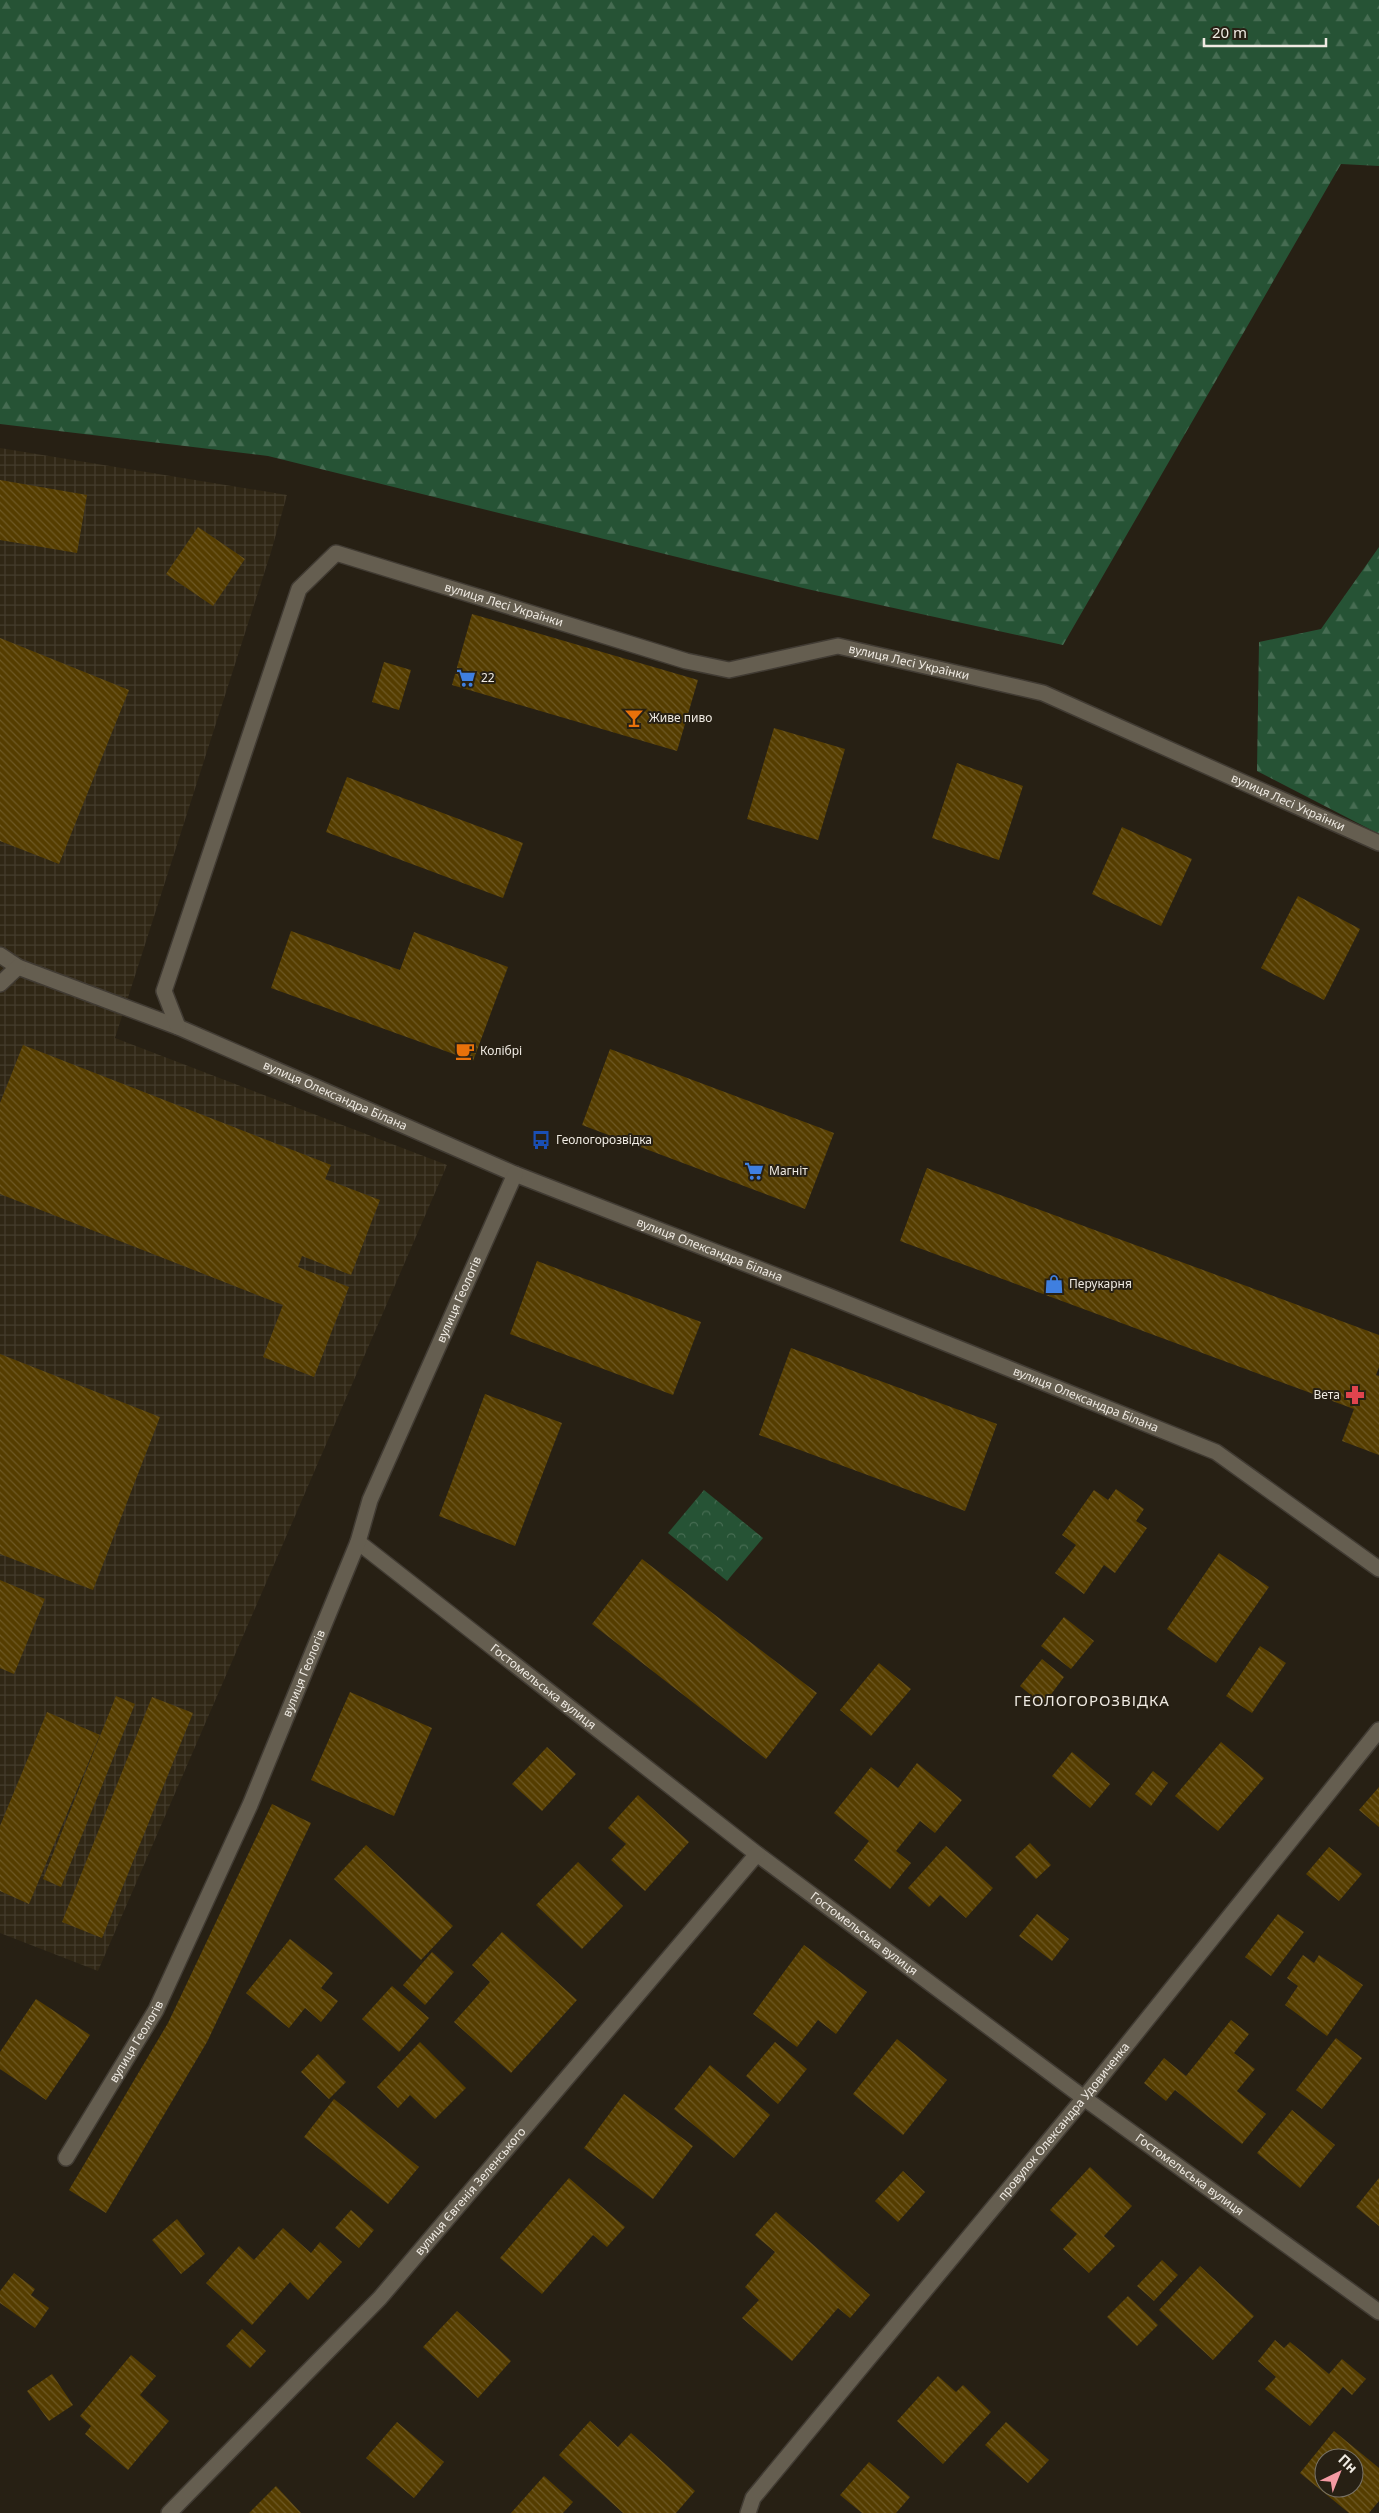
<svg xmlns="http://www.w3.org/2000/svg" width="1379" height="2513" font-family="'Noto Sans',sans-serif">
<style>
.industrial{fill:url(#industrial-grid)}
.forest{fill:url(#forest-firs)}
.park{fill:url(#park-crowns)}
.building{fill:url(#building-back-hatch);fill-rule:evenodd}
.lines{fill:none;stroke-linecap:round;stroke-linejoin:round}
.minor-casing{stroke:#413b33;stroke-width:18}
.minor{stroke:#655e50;stroke-width:15}
.labels{text-anchor:middle;stroke-width:4;stroke-linejoin:round;paint-order:stroke}
.street-label{font-size:12px;fill:#efeae2;stroke:#272014}
.poi-label{font-size:12px;fill:#efeae2;stroke:#272014;text-anchor:start}
.quarter-label{font-size:15px;letter-spacing:1px;fill:#efeae2;stroke:#272014}
</style>
<defs>
<pattern id="industrial-grid" width="8" height="8" patternUnits="userSpaceOnUse" patternTransform="scale(1.25)"><rect width="8" height="8" fill="#302715"/><path d="M0 4h8M4 0v8" fill="none" stroke="#443c2c"/></pattern>
<pattern id="forest-firs" width="22" height="20" patternUnits="userSpaceOnUse" patternTransform="scale(1.25)"><rect width="22" height="20" fill="#265335"/><path d="M5 1l3.5 6h-7zM16 11l3.5 6h-7z" fill="#466c52"/></pattern>
<pattern id="park-crowns" width="20" height="18" patternUnits="userSpaceOnUse" patternTransform="scale(1.25)"><rect width="20" height="18" fill="#265335"/><path d="M2 6a3 3 0 1 1 6 0M12 15a3 3 0 1 1 6 0" fill="none" stroke="#466c52"/></pattern>
<pattern id="building-back-hatch" width="6" height="6" patternUnits="userSpaceOnUse" patternTransform="scale(1.25)"><rect width="6" height="6" fill="#553d00"/><path d="M-1 5l2 2M0 0l6 6M5-1l2 2" fill="none" stroke="#6e5925"/></pattern>
</defs>
<rect width="100%" height="100%" fill="#272014"/>
<path class="industrial" d="M0,448L287,495L271,552L115,1038L447,1165L98,1971L0,1933Z"/>
<path class="forest" d="M0,0H1379V166L1341,164L1063,645L807,589L268,456L0,424Z
M1379,547V834L1257,771L1259,642L1321,629Z"/>
<path class="park" d="M704,1490L763,1538L727,1581L668,1533Z"/>
<path class="building" d="M0,480L87,495L77,553L0,540Z
M198,527L245,559L213,606L166,574Z
M472,614L698,680L677,751L452,685Z
M0,638L129,690L59,864L0,841Z
M384,662L411,670L399,710L372,702Z
M774,728L845,749L818,840L747,819Z
M957,763L1023,786L999,860L932,838Z
M347,777L523,843L503,898L326,832Z
M1122,827L1192,859L1161,926L1092,894Z
M1298,896L1360,929L1324,1000L1261,968Z
M291,931L400,970L414,932L508,967L473,1061L271,988Z
M23,1045L331,1165L325,1179L380,1200L351,1275L302,1256L298,1267L349,1287L314,1377L263,1357L283,1305L0,1194V1103Z
M610,1049L834,1133L805,1209L582,1125Z
M927,1168L1379,1335V1367L1376,1375L1379,1376V1455L1342,1441L1354,1409L900,1241Z
M537,1261L701,1322L673,1395L510,1334Z
M791,1348L997,1424L965,1511L759,1435Z
M0,1354L160,1417L93,1590L0,1554Z
M485,1394L562,1423L515,1546L439,1516Z
M1116,1489L1144,1509L1136,1521L1147,1528L1115,1573L1104,1565L1084,1594L1055,1573L1076,1545L1062,1535L1094,1490L1108,1500Z
M1219,1553L1269,1587L1216,1663L1167,1629Z
M642,1559L817,1693L766,1759L592,1624Z
M0,1580L45,1599L14,1674L0,1668Z
M1064,1617L1094,1641L1071,1669L1041,1646Z
M1260,1646L1286,1663L1252,1713L1226,1696Z
M1042,1659L1064,1677L1043,1705L1020,1686Z
M879,1663L911,1689L871,1736L840,1710Z
M350,1692L432,1728L394,1816L311,1780Z
M116,1696L135,1704L61,1887L43,1879Z
M152,1697L193,1713L102,1938L62,1922Z
M47,1712L100,1735L29,1904L0,1891V1826Z
M1221,1742L1264,1778L1218,1831L1175,1796Z
M547,1747L576,1774L542,1811L512,1784Z
M1072,1752L1110,1784L1090,1808L1052,1776Z
M917,1763L962,1800L935,1833L920,1821L896,1851L911,1863L890,1889L854,1860L869,1841L834,1813L871,1767L898,1788Z
M1153,1771L1168,1783L1151,1806L1135,1794Z
M1379,1787V1827L1359,1810Z
M638,1795L689,1842L645,1891L611,1860L626,1844L608,1828Z
M272,1804L311,1823L207,2042L106,2213L69,2190L168,2023Z
M1030,1843L1051,1865L1036,1879L1015,1857Z
M366,1845L453,1926L421,1960L334,1879Z
M946,1846L993,1888L966,1918L940,1895L929,1907L908,1888Z
M1329,1847L1362,1874L1339,1901L1306,1874Z
M578,1862L623,1906L582,1949L536,1905Z
M1037,1914L1069,1939L1052,1961L1019,1936Z
M1278,1914L1304,1932L1271,1976L1245,1957Z
M502,1932L577,2000L511,2073L454,2022L490,1982L472,1965Z
M290,1939L333,1973L321,1988L338,2001L321,2022L305,2008L289,2028L246,1993Z
M804,1945L867,1992L836,2034L818,2020L797,2047L753,2014Z
M432,1952L454,1972L425,2005L403,1985Z
M1303,1955L1314,1963L1319,1955L1363,1985L1327,2036L1285,2005L1298,1986L1287,1978Z
M392,1986L429,2018L399,2052L362,2019Z
M36,1999L90,2035L46,2100L0,2069V2052Z
M1231,2020L1249,2034L1234,2053L1255,2069L1237,2091L1266,2114L1242,2144L1175,2090L1166,2101L1144,2083L1164,2058L1186,2076Z
M1336,2038L1362,2058L1322,2109L1296,2090Z
M897,2039L947,2080L903,2135L853,2094Z
M420,2042L466,2088L435,2119L410,2095L398,2108L377,2087Z
M775,2042L807,2069L778,2104L746,2076Z
M318,2054L346,2082L329,2099L301,2072Z
M710,2065L770,2115L734,2158L674,2109Z
M624,2094L693,2146L653,2199L584,2148Z
M334,2099L419,2167L388,2204L304,2137Z
M1292,2110L1335,2145L1300,2188L1257,2153Z
M1090,2167L1132,2206L1104,2236L1115,2246L1089,2273L1063,2249L1077,2234L1050,2210Z
M903,2171L925,2192L898,2222L875,2201Z
M569,2178L625,2227L607,2247L593,2235L542,2294L500,2258Z
M1379,2178V2226L1356,2207Z
M351,2210L374,2230L359,2248L335,2228Z
M776,2212L870,2295L850,2318L838,2308L792,2361L742,2318L759,2300L745,2287L775,2252L755,2235Z
M177,2219L205,2254L181,2274L152,2240Z
M283,2228L311,2253L320,2242L342,2262L308,2300L290,2282L252,2325L206,2283L239,2246L254,2260Z
M1162,2260L1178,2275L1154,2301L1137,2286Z
M1200,2266L1254,2316L1213,2360L1159,2310Z
M14,2273L35,2289L31,2295L49,2308L35,2328L0,2303V2291Z
M1128,2296L1158,2325L1137,2346L1107,2317Z
M457,2311L511,2361L478,2398L423,2347Z
M242,2329L266,2351L250,2368L226,2346Z
M1275,2340L1284,2348L1290,2342L1329,2374L1342,2359L1366,2379L1352,2395L1343,2387L1310,2426L1265,2389L1276,2377L1258,2361Z
M131,2355L156,2376L140,2395L169,2421L128,2470L85,2434L91,2426L80,2416Z
M52,2374L73,2405L49,2421L27,2391Z
M938,2376L956,2392L963,2385L991,2412L943,2464L897,2421Z
M590,2421L618,2447L631,2433L695,2491L676,2513H623L559,2455Z
M397,2422L444,2462L414,2498L366,2458Z
M1006,2422L1049,2460L1028,2483L985,2445Z
M1334,2431L1379,2468V2501L1369,2513H1349L1300,2473ZM1324,2458H1354V2488H1324Z
M869,2462L910,2497L896,2513H862L840,2495Z
M544,2476L573,2502L563,2513H511Z
M276,2486L301,2513H249Z"/>
<g class="lines">
<g class="minor-casing">
<g id="minor">
<path id="s1" d="M0,955L18,967L178,1027L515,1174L831,1297L1216,1452L1379,1569"/>
<path d="M0,984L18,967"/>
<path id="s2" d="M178,1027L164,991L299,589L336,553L686,661L729,670L838,646L1043,693L1379,843"/>
<path id="s3" d="M358,1542L757,1854L1084,2098L1379,2312"/>
<path id="s4" d="M66,2158L156,2010L250,1805L358,1542L370,1500L515,1174"/>
<path id="s5" d="M169,2513L380,2298L757,1854"/>
<path id="s6" d="M748,2513L753,2498L1084,2098L1379,1730"/>
</g>
</g>
<use href="#minor" class="minor"/>
</g>
<defs>
<g id="supermarket-bare" transform="scale(1.5)"><path d="M-6-5.5h2.5l.6 2H6L4.5 2H-2.5L-4.4-4H-6ZM-1.5 3.2a1.3 1.3 0 1 0 .1 0ZM3 3.2a1.3 1.3 0 1 0 .1 0Z" fill="#3f7fe0" stroke="#272014" stroke-width="2.5" paint-order="stroke"/></g>
<g id="bar-bare" transform="scale(1.5)"><path d="M-6-5H6L.8 .8V4.5H3.5V6h-7V4.5H-.8V.8Z" fill="#e8710a" stroke="#272014" stroke-width="2.5" paint-order="stroke"/></g>
<g id="cafe-bare" transform="scale(1.5)"><path d="M-5.5-4.5H6V0H3Q3 3.5 0 3.5H-2.5Q-5.5 3.5-5.5 0ZM3-3.2v2h1.7v-2ZM-6 4.5H4V6H-6Z" fill="#e8710a" stroke="#272014" stroke-width="2.5" paint-order="stroke"/></g>
<g id="bus-bare" transform="scale(1.5)"><path d="M-5-6H5V4H4V6H2V4H-2V6H-4V4H-5ZM-3.5-4V0h7V-4ZM-3.5 1.2v1.5H-2V1.2ZM2 1.2v1.5H3.5V1.2Z" fill="#1a4fb4" stroke="#272014" stroke-width="2.5" paint-order="stroke"/></g>
<g id="shop-bare" transform="scale(1.5)"><path d="M-5-2.5h2.3a2.7 3.5 0 0 1 5.4 0H5L5.5 6h-11ZM-1.5-2.5h3a1.5 2.3 0 0 0-3 0Z" fill="#3f7fe0" stroke="#272014" stroke-width="2.5" paint-order="stroke"/></g>
<g id="pharmacy-bare" transform="scale(1.5)"><path d="M-2-6h4v4h4v4h-4v4h-4v-4h-4v-4h4Z" fill="#e0444e" stroke="#272014" stroke-width="2.5" paint-order="stroke"/></g>
</defs>
<g fill-rule="evenodd">
<use href="#supermarket-bare" x="466" y="678"/>
<use href="#bar-bare" x="634" y="718"/>
<use href="#cafe-bare" x="465" y="1051"/>
<use href="#bus-bare" x="541" y="1140"/>
<use href="#supermarket-bare" x="754" y="1171"/>
<use href="#shop-bare" x="1054" y="1284"/>
<use href="#pharmacy-bare" x="1355" y="1395"/>
</g>
<g class="labels">
<g class="street-label">
<text dy="4" stroke="none"><textPath href="#s2" startOffset="690">вулиця Лесі Українки</textPath></text>
<text dy="4" stroke="none"><textPath href="#s2" startOffset="1109">вулиця Лесі Українки</textPath></text>
<text dy="4" stroke="none"><textPath href="#s2" startOffset="1515">вулиця Лесі Українки</textPath></text>
<text dy="4" stroke="none"><textPath href="#s1" startOffset="364">вулиця Олександра Білана</textPath></text>
<text dy="4" stroke="none"><textPath href="#s1" startOffset="769">вулиця Олександра Білана</textPath></text>
<text dy="4" stroke="none"><textPath href="#s4" startOffset="946">вулиця Геологів</textPath></text>
<text dy="4" stroke="none"><textPath href="#s1" startOffset="1174">вулиця Олександра Білана</textPath></text>
<text dy="4" stroke="none"><textPath href="#s4" startOffset="541">вулиця Геологів</textPath></text>
<text dy="4" stroke="none"><textPath href="#s3" startOffset="235">Гостомельська вулиця</textPath></text>
<text dy="4" stroke="none"><textPath href="#s3" startOffset="640">Гостомельська вулиця</textPath></text>
<text dy="4" stroke="none"><textPath href="#s4" startOffset="136">вулиця Геологів</textPath></text>
<text dy="4" stroke="none"><textPath href="#s6" startOffset="504">провулок Олександра Удовиченка</textPath></text>
<text dy="4" stroke="none"><textPath href="#s3" startOffset="1045">Гостомельська вулиця</textPath></text>
<text dy="4" stroke="none"><textPath href="#s5" startOffset="441">вулиця Євгенія Зеленського</textPath></text>
</g>
<g class="poi-label">
<text x="481" y="682">22</text>
<text x="649" y="722">Живе пиво</text>
<text x="480" y="1055">Колібрі</text>
<text x="556" y="1144">Геологорозвідка</text>
<text x="769" y="1175">Магніт</text>
<text x="1069" y="1288">Перукарня</text>
<text x="1340" y="1399" text-anchor="end">Вета</text>
</g>
<g class="quarter-label">
<text x="1092" y="1706">ГЕОЛОГОРОЗВІДКА</text>
</g>
</g>
<g transform="translate(1339 2473) rotate(43)"><circle r="24" fill="#272014" stroke="#777166"/>
<path d="M0-4L9 19L0 12L-9 19Z" fill="#f49aa3"/>
<text y="-8" font-size="14" font-weight="bold" text-anchor="middle" fill="#efeae2">Пн</text>
</g>
<path d="M1204 38v8h122v-8" fill="none" stroke="#efeae2" stroke-width="2.5"/>
<text x="1212" y="38" font-size="15" fill="#efeae2" stroke="#272014" stroke-width="4" paint-order="stroke">20 m</text>
</svg>
